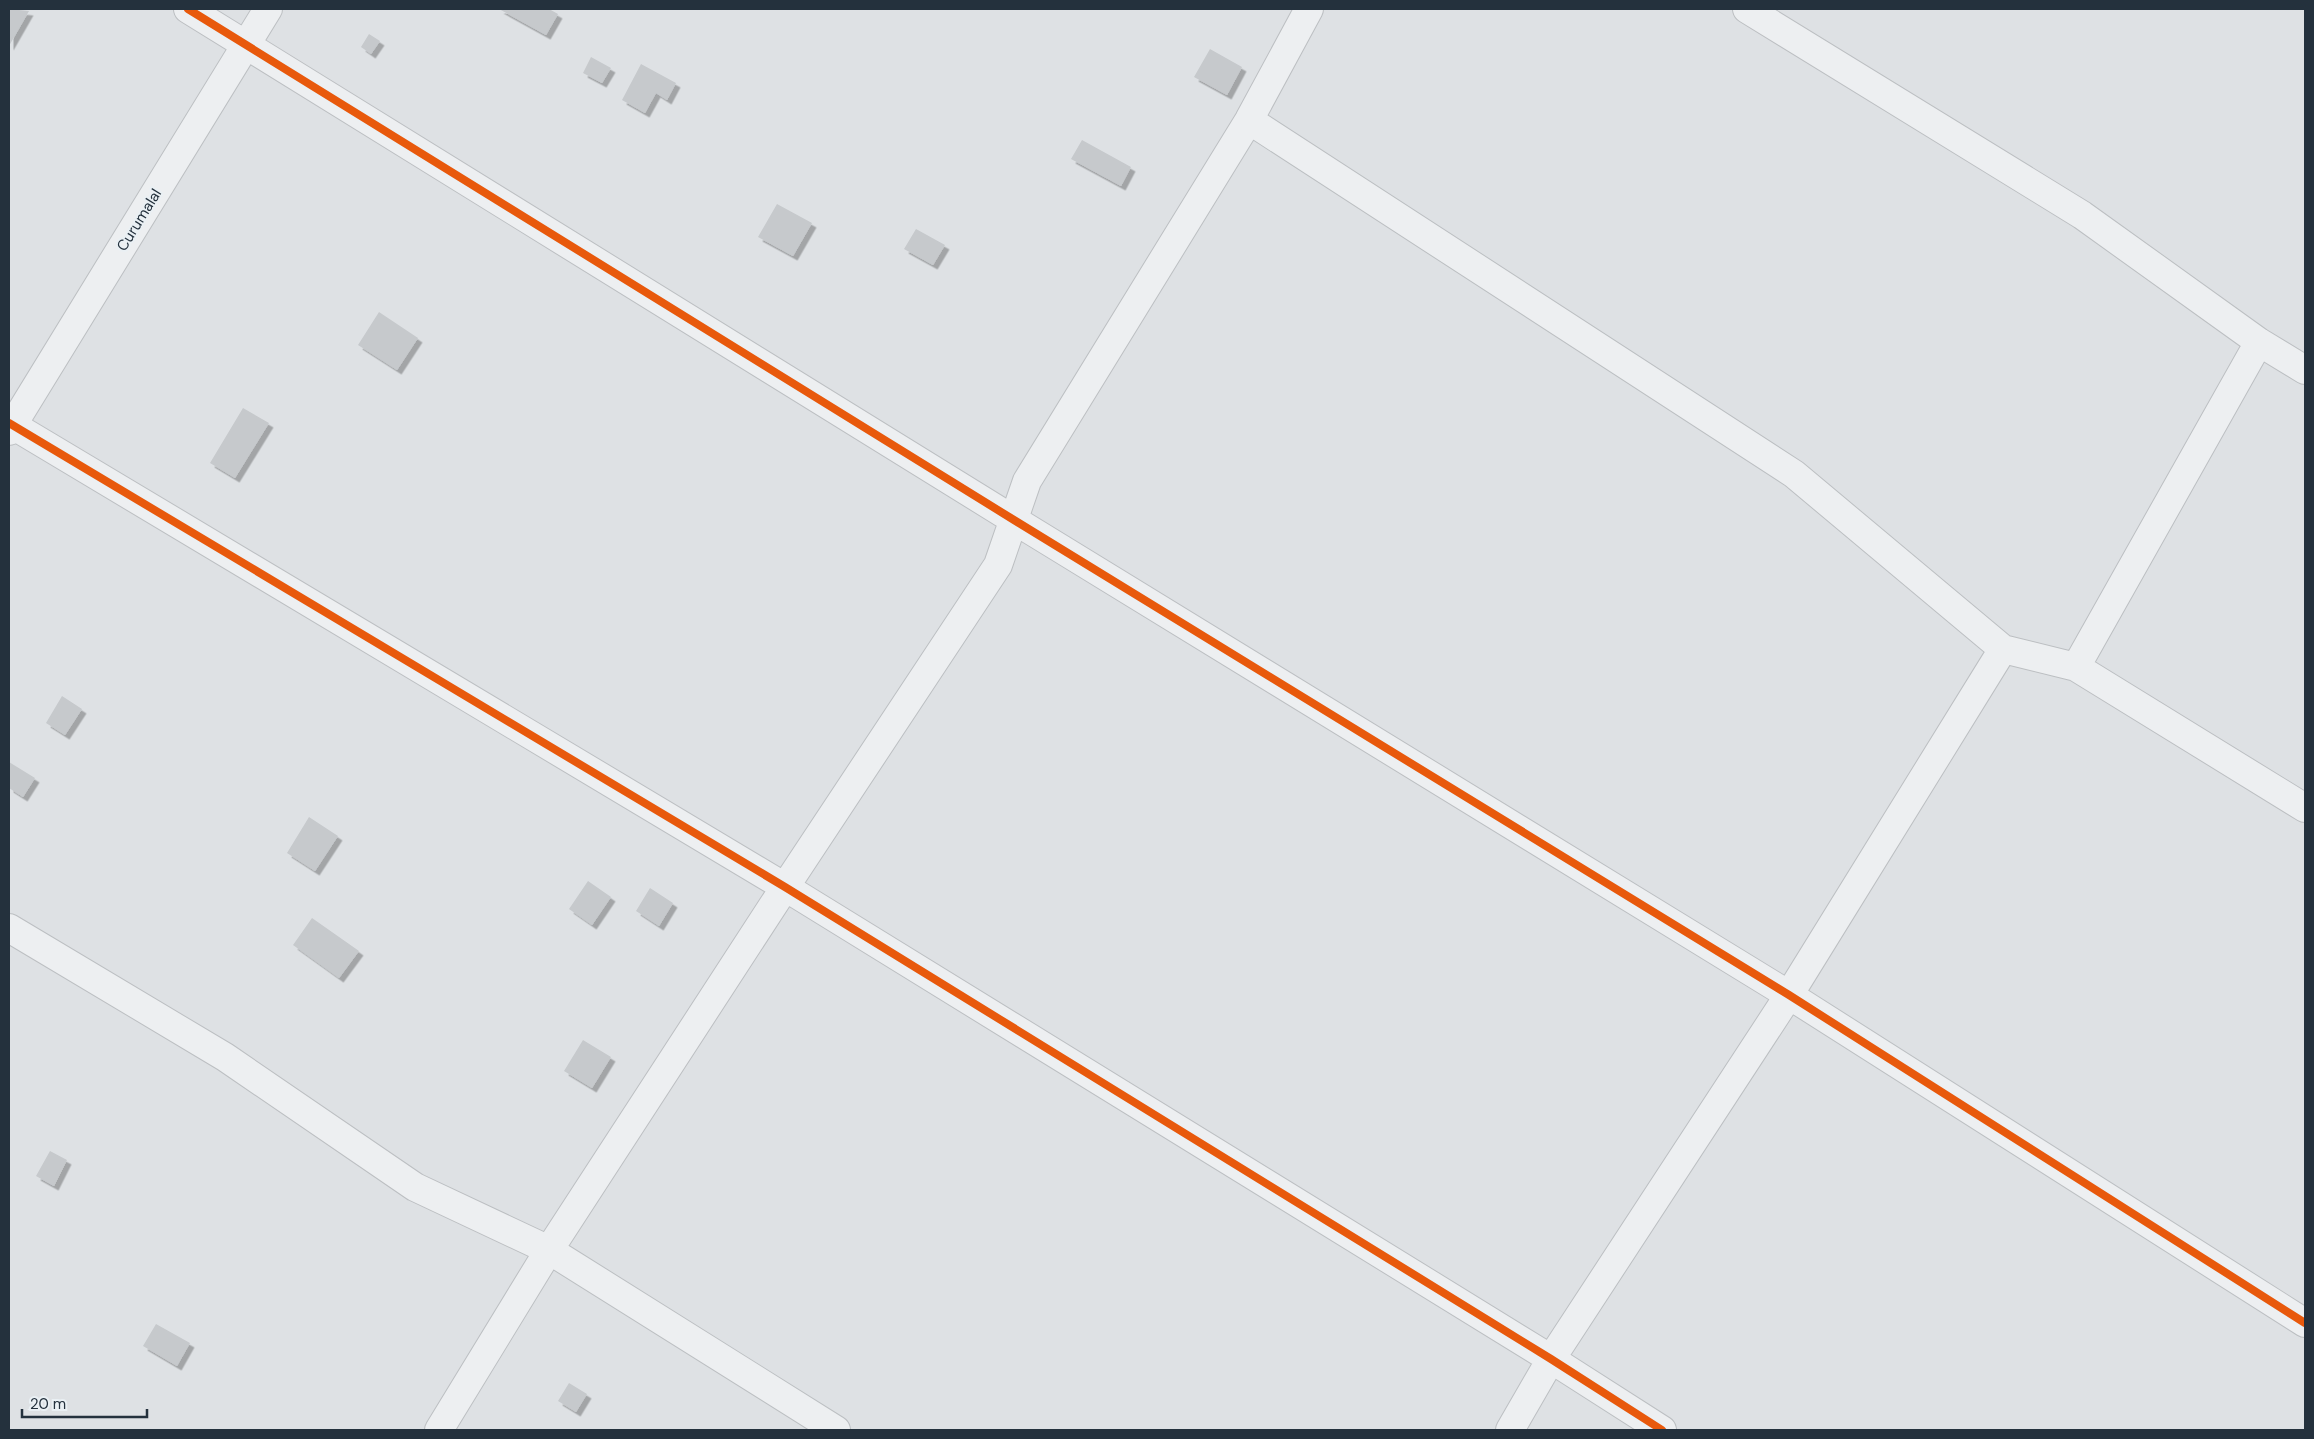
<svg xmlns="http://www.w3.org/2000/svg" width="2314" height="1439" font-family="'DM Sans',sans-serif">
<style>
.building{fill:#c6c9cc;filter:url(#shadow)}
.lines{fill:none;stroke-linecap:round;stroke-linejoin:round}
.minor-casing{stroke:#bcbfc2;stroke-width:30}
.minor{stroke:#edeff1;stroke-width:28}
.cycleway-casing{stroke:#eaf0f4;stroke-width:11}
.cycleway{stroke:#e8590c;stroke-width:8}
.labels{text-anchor:middle;stroke-width:4;stroke-linejoin:round;paint-order:stroke}
.street-label{font-size:15px;fill:#24313d;stroke:#eaf0f4}
</style>
<defs>
<filter id="shadow"><feDropShadow dx="4.5" dy="4.5" stdDeviation="0" flood-color="#0004"/></filter>
</defs>
<rect width="100%" height="100%" fill="#dee1e4"/>
<path class="building" d="M9,9L29,11L9,46Z
M499,9H549L558,14L546,35Z
M369,34L380,41L371,54L361,47Z
M1210,49L1242,67L1227,95L1194,77Z
M591,57L611,68L602,83L583,73Z
M641,64L676,83L667,100L656,93L645,113L622,100Z
M1082,140L1131,167L1121,186L1071,159Z
M777,204L812,223L793,256L758,237Z
M916,229L945,245L933,265L904,249Z
M379,312L418,338L397,370L358,345Z
M243,408L269,423L235,478L210,463Z
M62,696L82,709L65,735L46,723Z
M9,762L35,778L23,797L9,788Z
M309,817L338,836L315,871L287,853Z
M588,881L611,897L592,925L569,909Z
M650,888L673,903L659,926L636,911Z
M312,918L359,951L339,978L293,945Z
M583,1040L611,1057L592,1088L564,1071Z
M50,1151L67,1160L54,1186L36,1176Z
M156,1324L190,1343L177,1366L143,1346Z
M569,1383L587,1394L576,1412L558,1401Z"/>
<g class="lines">
<g class="minor-casing">
<path id="minor" d="M188,9L1014,520L1789,995L2305,1323
M1747,9L2082,215L2259,342L2305,370
M1249,120L1794,474L2003,649L2076,667L2305,808
M9,423L785,887L1551,1359L1662,1430
M9,431L268,9
M2076,667L2259,342
M9,928L225,1057L415,1187L549,1250L836,1430
M439,1430L549,1250L785,887L998,565L1027,481L1249,120L1309,9
M1510,1430L1551,1359L1789,995L2003,649"/>
</g>
<use href="#minor" class="minor"/>
<g class="cycleway-casing">
<path id="cycleway" d="M188,9L1014,520L1789,995L2305,1323
M9,423L785,887L1551,1359L1662,1430"/>
</g>
<use href="#cycleway" class="cycleway"/>
</g>
<g class="labels">
<g class="street-label">
<text transform="translate(139 220) rotate(-58)" y="5">Curumalal</text>
</g>
</g>
<rect width="2314" height="1439" fill="none" stroke="#24313d" stroke-width="20"/>
<path d="M22 1409v8h125v-8" fill="none" stroke="#24313d" stroke-width="2.5"/>
<text x="30" y="1409" font-size="15" fill="#24313d" stroke="#eaf0f4" stroke-width="4" paint-order="stroke">20 m</text>
</svg>
